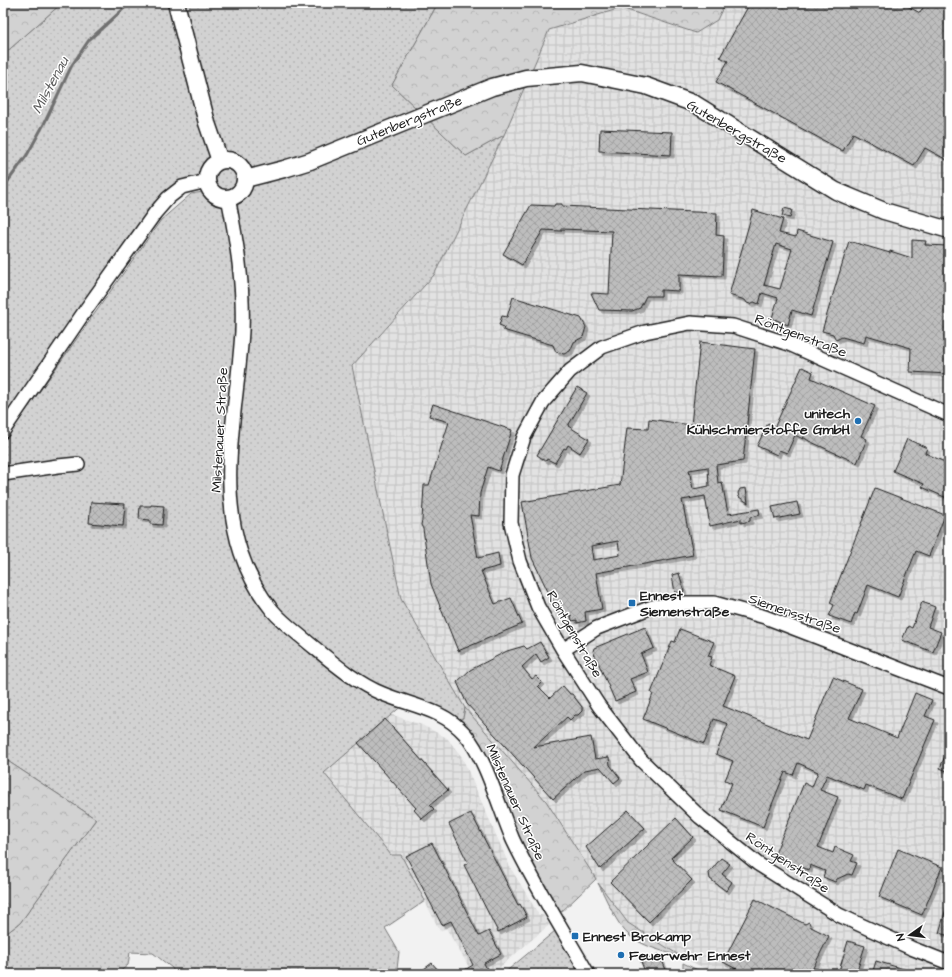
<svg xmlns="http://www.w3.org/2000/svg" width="952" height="977" font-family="'Architects Daughter',sans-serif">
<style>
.industrial{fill:url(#industrial-grid)}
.grass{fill:url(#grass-dots);stroke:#777}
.forest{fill:url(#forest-crowns);stroke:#777}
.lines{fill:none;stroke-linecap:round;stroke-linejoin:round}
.stream{stroke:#707070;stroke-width:3}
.building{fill:url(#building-cross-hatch);stroke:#1c1c1c;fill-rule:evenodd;filter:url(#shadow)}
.minor-casing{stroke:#1c1c1c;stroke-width:16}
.major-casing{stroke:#1c1c1c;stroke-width:19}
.minor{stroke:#fff;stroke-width:13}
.major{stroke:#fff;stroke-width:16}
.poi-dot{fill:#1f6fb2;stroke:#fff;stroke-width:1.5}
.labels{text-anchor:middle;stroke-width:3;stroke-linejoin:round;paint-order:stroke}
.street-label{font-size:14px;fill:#1c1c1c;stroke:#fff}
.poi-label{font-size:14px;font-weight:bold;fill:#1c1c1c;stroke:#fff;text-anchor:start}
.water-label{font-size:15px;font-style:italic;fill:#5b5b5b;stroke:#fff}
</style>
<defs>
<pattern id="industrial-grid" width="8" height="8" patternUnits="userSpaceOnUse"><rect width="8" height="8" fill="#e2e2e2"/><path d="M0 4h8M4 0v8" fill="none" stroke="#c1c1c1"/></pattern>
<pattern id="grass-dots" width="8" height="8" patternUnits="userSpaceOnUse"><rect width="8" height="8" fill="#d2d2d2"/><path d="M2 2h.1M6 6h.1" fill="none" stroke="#b4b4b4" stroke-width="1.8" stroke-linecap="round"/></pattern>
<pattern id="forest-crowns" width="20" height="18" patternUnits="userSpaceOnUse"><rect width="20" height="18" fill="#d2d2d2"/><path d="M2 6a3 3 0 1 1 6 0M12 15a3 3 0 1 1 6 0" fill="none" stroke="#b4b4b4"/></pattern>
<pattern id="building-cross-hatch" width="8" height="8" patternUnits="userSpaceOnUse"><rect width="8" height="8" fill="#bdbdbd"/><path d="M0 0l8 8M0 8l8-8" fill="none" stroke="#a2a2a2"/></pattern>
<filter id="shadow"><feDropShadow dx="3" dy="3" stdDeviation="0" flood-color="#0004"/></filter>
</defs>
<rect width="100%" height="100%" fill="#f2f2f2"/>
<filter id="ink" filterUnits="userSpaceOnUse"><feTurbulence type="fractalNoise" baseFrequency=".025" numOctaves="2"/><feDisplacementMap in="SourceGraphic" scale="8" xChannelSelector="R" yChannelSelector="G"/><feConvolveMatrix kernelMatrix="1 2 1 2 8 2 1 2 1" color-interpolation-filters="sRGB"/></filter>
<g filter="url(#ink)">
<path class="industrial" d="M725,3H949V974H716L682,957L628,923L598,883L546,801L465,708L401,599L352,366L434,275L504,135L549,30L621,8L696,33L717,20Z
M390,714L422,725L447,738L462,757L510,867L539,915H543L549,925L492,974H473L446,928L440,931L401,855H391L323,773Z"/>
<path class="grass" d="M62,3H438L392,85L466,156L504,135L434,275L352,366L401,599L465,708L463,718L459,720L447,710L438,713L405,703L324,773L391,855H401L425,901L385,928L399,952L397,969L400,974H175L172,968L153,953L130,952L128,965L117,974H3V936L20,923L96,819L3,758V443L161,220L191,194L203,192L220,204L208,186L182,187L3,431V55Z
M555,931L580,974H503Z"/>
<path class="forest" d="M3,3H62L3,55Z
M438,3H725L717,20L696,33L621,8L549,30L504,135L466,156L392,85Z
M465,708L546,801L596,879L559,914L531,865L459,720L463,718Z
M3,758L96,819L20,923L3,936Z
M598,883L628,923L682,957C666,952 644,947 630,936C617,926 606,898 598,883Z
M683,963L706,974H683Z"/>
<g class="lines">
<path class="stream" d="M3,188L27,155L44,124L72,65L89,40L130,3"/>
</g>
<path class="building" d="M750,3H902L920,13L926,3H945L949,5V156L947,160L925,148L914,166L853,133L843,151L716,82L728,61L720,57Z
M600,129L672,132L671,155L599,151Z
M555,204H562V206L717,213L716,235L724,236L722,276L679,274V291L661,290V296H646L640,308L632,311L599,310L591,293L609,294L612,231L561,229V231L543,230L522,265L503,254L531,205L554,206Z
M784,208L792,210L790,218L782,216Z
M753,210L783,219L779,233L796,237L797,231L833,242L811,316L792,310L788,325L772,318L778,298L762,293L759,304L754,302L750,304L747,303L745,300L729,295ZM776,244L792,249L780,289L764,285Z
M912,240L926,241L925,245L949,246V374L910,372L911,348L866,335L864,343L842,337L836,340L833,334L822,331L849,241L890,253V251L912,258Z
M513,297L581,318L586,327L583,337L574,342L570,351L564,354L556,352L553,345L503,330L504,327L499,325L502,316L507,317Z
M700,342L755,349L743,461L716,465L718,483L722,482L728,514L759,509L760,515L750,517V521L741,523V519L710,526L705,496L682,500L693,555L596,573L602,609L585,612L586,621L577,623V620L572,621L571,615L560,617L532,558L522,502L620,485L627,428L648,429L649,419L691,425ZM708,467L709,486L693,489L689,470ZM618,541L620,555L593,560L591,546Z
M802,367L813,372L811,378L875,406L861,436L867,439L857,463L809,441L803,437V439L795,435L787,453L779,450L777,455L757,446L768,423L775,426Z
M577,387L587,393L568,426L589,439L580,453L568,445L566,449L564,448L555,463L547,459L546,461L537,455Z
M433,404L512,430L499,471L488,467L480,493L479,516L470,515L478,558L498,553L500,566L481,571L495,604L511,598L522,624L458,651L431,584L423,529L421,525L422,520L424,485H429L449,422L429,416Z
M907,439L927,448L925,453L949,464V499L922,487L924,484L893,471Z
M746,488L748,503L739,497L738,493L740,489Z
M875,488L945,515L929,556L916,551L898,597L868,585L857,614L855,613L851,624L829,616L834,605L830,603Z
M91,502L125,504L123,526L89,523Z
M797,502L800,514L775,519L772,507Z
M151,505L164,506L162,525L150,524V520L139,519L140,506H151Z
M679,573L684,591L675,593L672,575Z
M922,602L935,607L928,627L941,632L933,652L902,640L908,626L912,628Z
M645,627L654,648L641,654L648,672L630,679L636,692L615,701L593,651L594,648Z
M680,629L714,642L708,656L712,657L709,665L735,676L723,706L807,740L833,677L862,689L849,718L897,738L915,693L932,700L925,716L935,720L902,799L866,785L864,790L827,775L820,790L838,797L818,847L833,853L835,847L854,855L851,861L857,863L852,875L848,874L837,879L835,882L823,877L825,871L810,865L809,870L774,856L804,783L812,787L818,772L798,763L793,775L785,772L763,827L721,810L732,783L725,780L733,761L716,754L728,724L714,719L704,744L643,719L653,694L651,693L672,641L675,642Z
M540,642L549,657L541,662L536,654L522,667L532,679L536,676L542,682L538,686L550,698L563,686L570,694H572L582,707V711L578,715H575L570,720L567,717L534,747L591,737L595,759L609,757L610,765L620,778L614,783L600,767L585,770L553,799L467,704L457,682L470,670L507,651L524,646L527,649Z
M385,719L448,790L430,805L434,809L422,819L414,810L416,808L358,743Z
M949,746V772L940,768Z
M628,810L645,828L600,869L586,847Z
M471,813L518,905L520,904L527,917L498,932L464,865L468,863L449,824Z
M676,818L693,837L671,858L692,880L649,922L610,882Z
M432,843L479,936L489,931L501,954L484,963L489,974H458L473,965L451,921L442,925L406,856Z
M898,849L942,867L922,915L879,897Z
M721,858L730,864L722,874L732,882L726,891L710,879L709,873Z
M755,899L805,924L809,922L811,927L829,936L813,968L826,972V974H746L723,962Z
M947,905L949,906V936L939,933Z
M848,941L865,946L856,974H838Z
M659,954L668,974H646L641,962Z
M876,961L914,972V974H872Z
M432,963L438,970L433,974H427L424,969Z"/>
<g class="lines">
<g class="minor-casing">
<path id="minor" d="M228,197C237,242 244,286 242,331C238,404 217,481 241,553C248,574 258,593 272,610C283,623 297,633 310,644C332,662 356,683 383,694C412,706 443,709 465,734C487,760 499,808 513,840C535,886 563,930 588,974
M949,415L789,344L733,326L690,323L645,332L602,347L570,371L543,402L524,437L512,475L511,523L520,561L538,607L563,650L599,706L641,760L700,817L758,864L839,915L911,948L949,963
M3,431L87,308L155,213L168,198L182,187L207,181
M3,474L58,466L78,464
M563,650L597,628L652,607L687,603H714L765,617L949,688"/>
</g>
<g class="major-casing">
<path id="major" d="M176,3L207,123L220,161
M207 179a19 19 0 1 1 38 0a19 19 0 1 1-38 0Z
M245,179L284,169L310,161L492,87L526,78L582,73L646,86L695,104L836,191L884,211L949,230"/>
</g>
<use href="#minor" class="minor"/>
<use href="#major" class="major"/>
</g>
</g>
<g class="poi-dot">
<circle cx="858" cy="421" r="4"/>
<rect x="628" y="599" width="8" height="8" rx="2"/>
<rect x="571" y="932" width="8" height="8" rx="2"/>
<circle cx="621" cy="955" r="4"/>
</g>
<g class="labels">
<g class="street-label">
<text transform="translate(409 120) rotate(-22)" y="5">Gutenbergstraße</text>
<text transform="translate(737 131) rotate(30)" y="5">Gutenbergstraße</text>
<text transform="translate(801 335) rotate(21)" y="5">Röntgenstraße</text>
<text transform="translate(219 430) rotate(-87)" y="5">Milstenauer Straße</text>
<text transform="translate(795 613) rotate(19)" y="5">Siemensstraße</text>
<text transform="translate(575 634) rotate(60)" y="5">Röntgenstraße</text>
<text transform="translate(516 802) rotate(66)" y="5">Milstenauer Straße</text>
<text transform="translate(788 862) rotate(34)" y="5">Röntgenstraße</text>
</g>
<g class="poi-label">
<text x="850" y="418" text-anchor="end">unitech<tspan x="850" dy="16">Kühlschmierstoffe GmbH</tspan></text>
<text x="640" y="600">Ennest<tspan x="640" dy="16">Siemenstraße</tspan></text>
<text x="583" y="941">Ennest Brokamp</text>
<text x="629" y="960">Feuerwehr Ennest</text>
</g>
<g class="water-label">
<text transform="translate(50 85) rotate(-62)" y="5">Milstenau</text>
</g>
</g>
<rect width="952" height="977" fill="none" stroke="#fff" stroke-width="16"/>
<rect x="8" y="8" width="936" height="961" fill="none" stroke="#1c1c1c" stroke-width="1.5" filter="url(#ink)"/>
<g transform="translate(910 935) rotate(256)" stroke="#ffffff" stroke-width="3" paint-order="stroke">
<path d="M0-3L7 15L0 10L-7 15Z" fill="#1c1c1c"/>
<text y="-6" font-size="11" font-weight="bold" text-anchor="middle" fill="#1c1c1c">N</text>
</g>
</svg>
